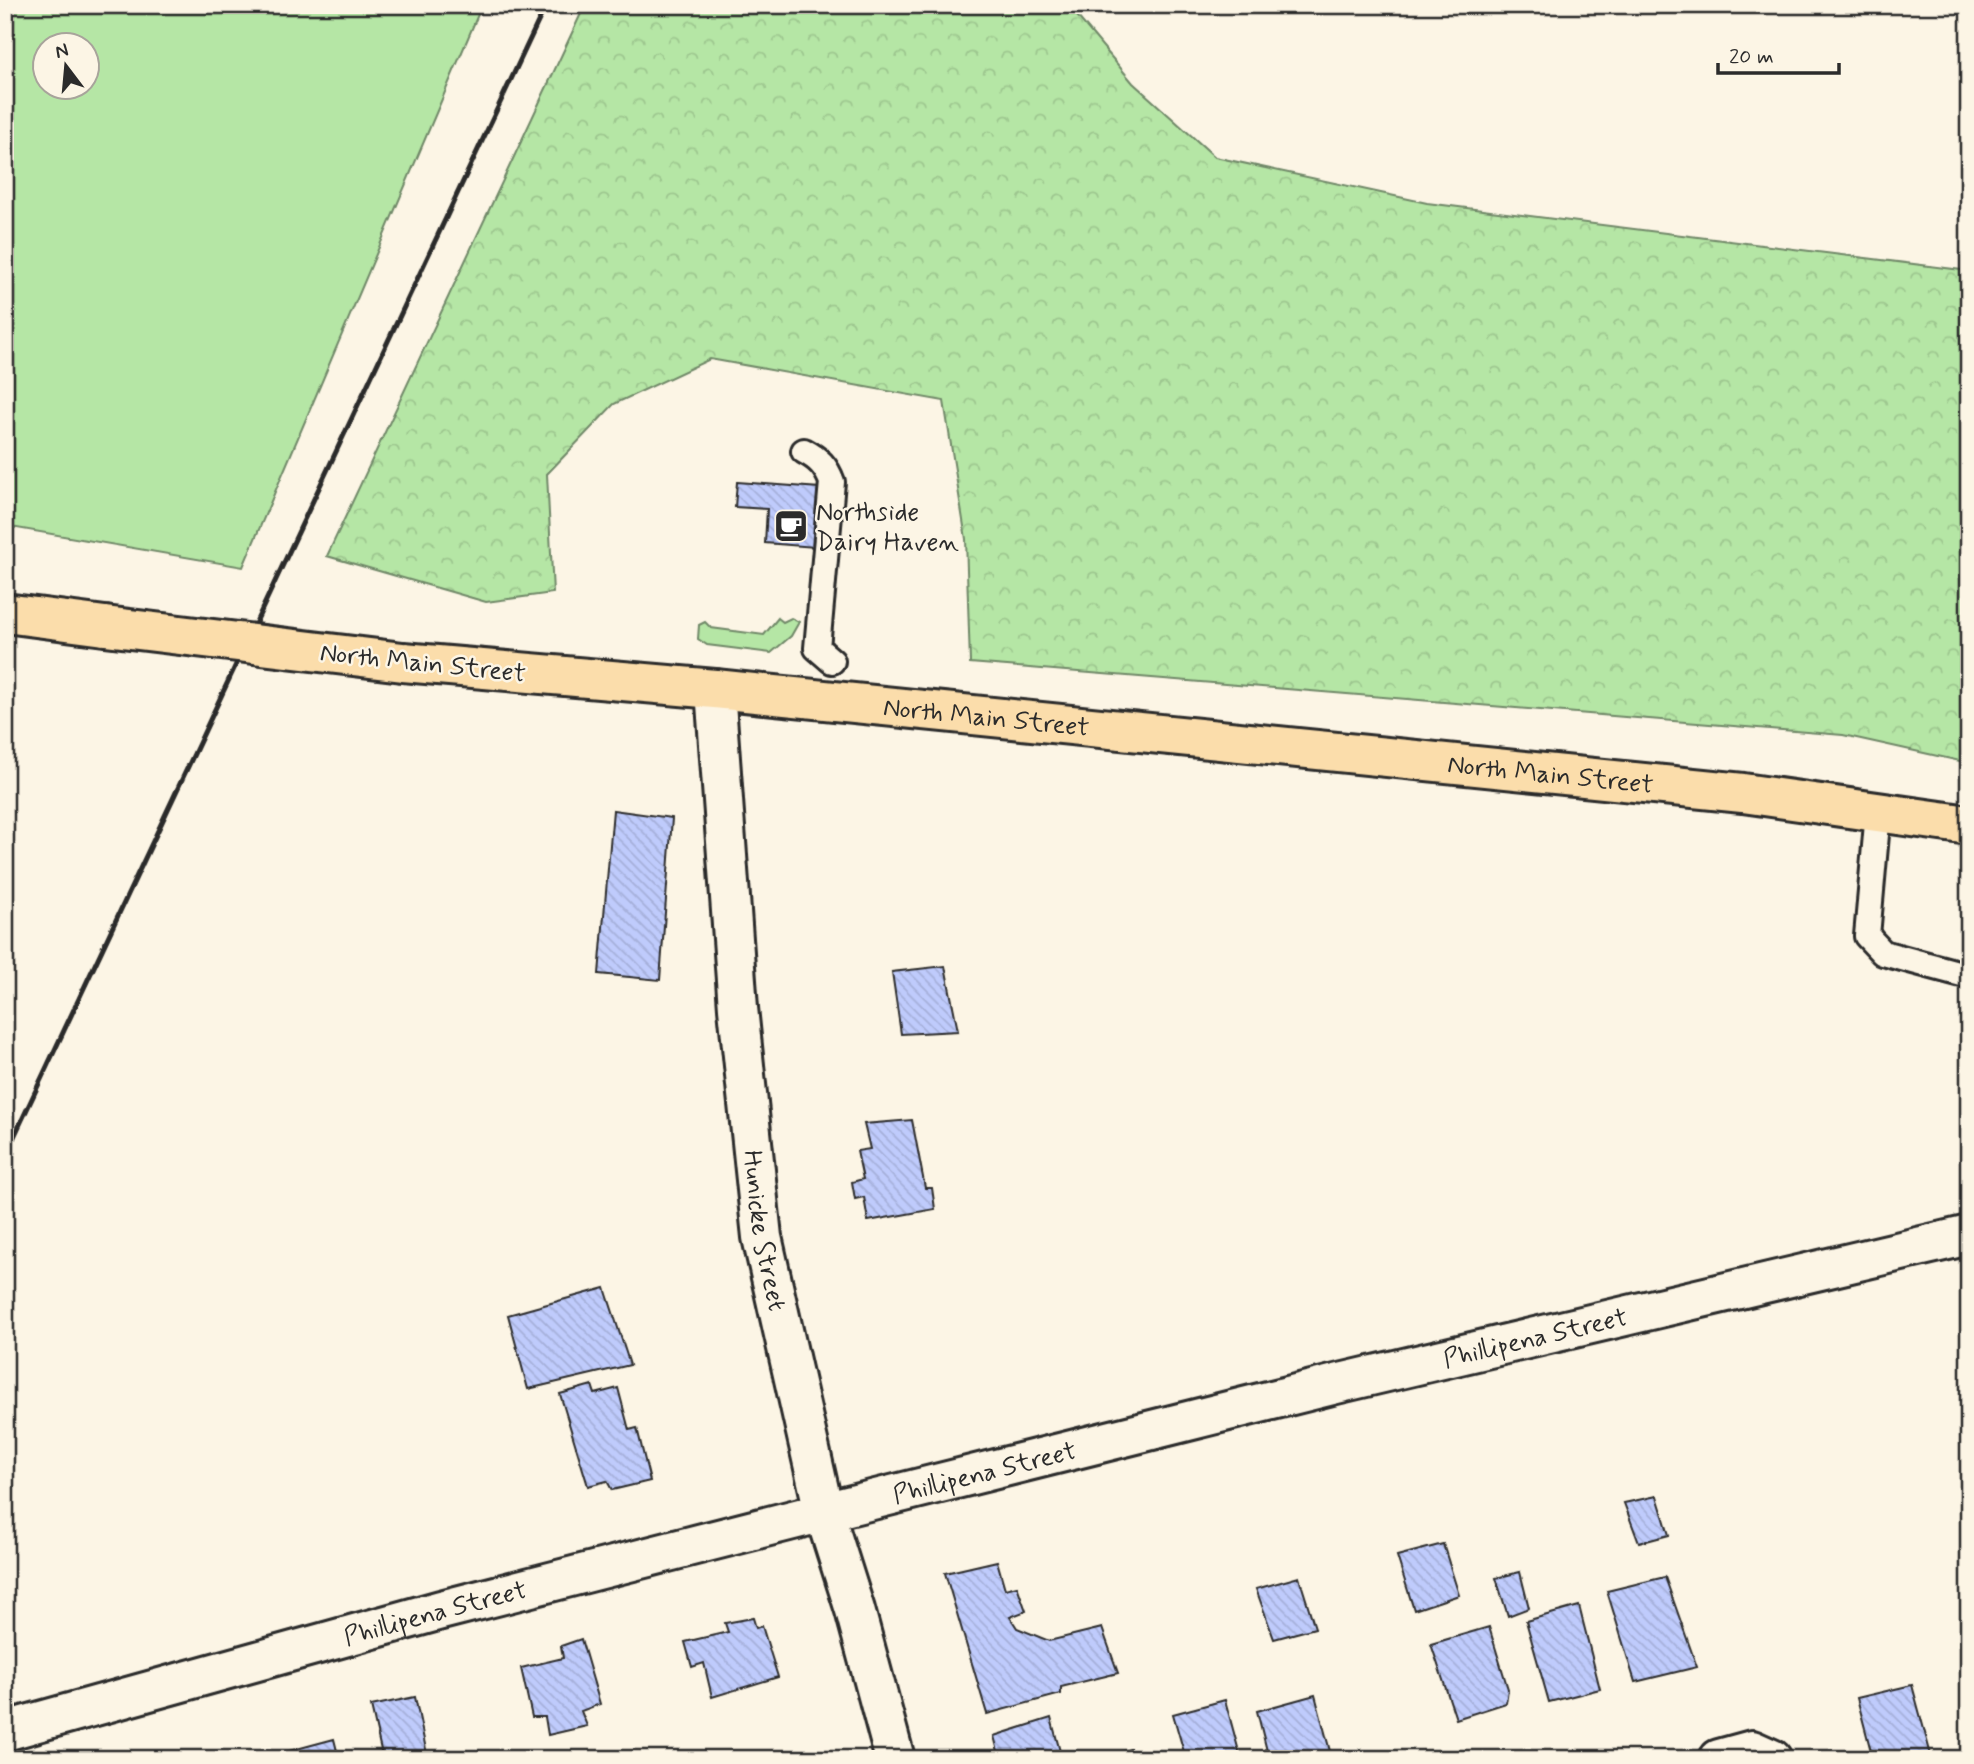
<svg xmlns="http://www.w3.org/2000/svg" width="1974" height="1764" font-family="Mynerve,sans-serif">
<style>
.green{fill:#b5e6a5;stroke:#708868;stroke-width:2;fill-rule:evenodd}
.forest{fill:url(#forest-crowns);stroke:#708868;stroke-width:2}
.building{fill:url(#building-back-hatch);stroke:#2b2b2b;stroke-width:2}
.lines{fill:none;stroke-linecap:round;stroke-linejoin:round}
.service-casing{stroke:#2b2b2b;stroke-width:30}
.minor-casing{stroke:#2b2b2b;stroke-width:44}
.primary-casing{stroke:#2b2b2b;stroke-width:44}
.service{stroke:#fcf5e5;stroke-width:24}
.minor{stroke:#fcf5e5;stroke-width:38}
.primary{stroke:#fbddab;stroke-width:38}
.rail{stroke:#2b2b2b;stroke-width:5}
.primary-bridge-casing{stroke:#2b2b2b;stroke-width:44;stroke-linecap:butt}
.primary-bridge{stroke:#fbddab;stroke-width:38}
.labels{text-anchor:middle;stroke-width:5;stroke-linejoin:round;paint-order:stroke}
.poi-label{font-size:26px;fill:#2b2b2b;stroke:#fcf5e5;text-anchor:start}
.street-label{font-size:26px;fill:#2b2b2b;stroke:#fcf5e5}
</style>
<defs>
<pattern id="forest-crowns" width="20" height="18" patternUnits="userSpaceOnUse" patternTransform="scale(1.75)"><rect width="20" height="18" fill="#b5e6a5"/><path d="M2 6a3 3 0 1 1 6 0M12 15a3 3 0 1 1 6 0" fill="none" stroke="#9cc58e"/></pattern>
<pattern id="building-back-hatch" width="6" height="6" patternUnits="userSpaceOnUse" patternTransform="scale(1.75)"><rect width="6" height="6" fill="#bfcbfc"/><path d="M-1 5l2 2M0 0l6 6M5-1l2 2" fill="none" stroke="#a4aed8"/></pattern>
</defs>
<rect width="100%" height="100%" fill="#fcf5e5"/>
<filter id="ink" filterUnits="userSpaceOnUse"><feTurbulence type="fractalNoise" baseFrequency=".0143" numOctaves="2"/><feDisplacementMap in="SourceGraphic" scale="14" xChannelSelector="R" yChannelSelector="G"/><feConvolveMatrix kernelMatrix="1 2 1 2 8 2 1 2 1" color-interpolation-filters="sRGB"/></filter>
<g filter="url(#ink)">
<path class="green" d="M5,5H482L243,567L5,526ZM46,46H88V88H46Z
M778,618L783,622L791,618L799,622L791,636L771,653L707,645L698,639L699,625L705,622L711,628L764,635Z"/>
<path class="forest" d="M585,5H1068L1133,83L1215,157L1427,203L1969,271V763L1843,735L970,663L966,539L944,401L710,359L614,404L547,474L553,593L486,602L327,556Z"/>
<path class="building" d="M737,482L820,488L815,547L765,543L767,509L735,507Z
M613,810L672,818L660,980L599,974Z
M945,966L958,1031L901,1034L892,972Z
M912,1120L925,1188H932L935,1209L868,1221L864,1197L855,1199L852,1182L863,1179L857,1151L870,1149L864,1124Z
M605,1288L630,1365L528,1389L508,1315Z
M592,1385L595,1394L618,1388L629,1430L637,1428L650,1481L612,1490L607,1481L588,1486L560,1394Z
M1657,1496L1669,1535L1639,1543L1624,1503Z
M1443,1544L1459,1595L1414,1610L1397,1556Z
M997,1561L1005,1589L1017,1586L1026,1611L1010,1617L1017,1628L1049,1641L1102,1628L1118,1673L1061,1687V1694L987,1714L945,1573Z
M1520,1572L1529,1608L1508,1616L1496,1578Z
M1299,1577L1315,1628L1274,1639L1256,1589Z
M1665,1577L1697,1667L1635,1682L1607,1591Z
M1579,1606L1600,1689L1549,1702L1526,1621Z
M753,1618L756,1628L762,1626L778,1677L712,1697L704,1663L692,1667L685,1642L728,1632L725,1623Z
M1489,1627L1508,1689L1506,1703L1456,1719L1431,1644Z
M581,1639L600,1704L581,1711L587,1726L548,1735L545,1717H532L521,1668L563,1658L561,1646Z
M1912,1685L1932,1759H1873L1857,1698Z
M1315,1695L1331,1755L1312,1759H1269L1257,1711Z
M415,1697L428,1759H383L371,1706Z
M1225,1700L1241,1759H1186L1173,1714Z
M1051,1718L1062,1759H1000L994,1736Z
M334,1739L339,1759H279L278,1754Z
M1130,1749L1133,1759H1098Z"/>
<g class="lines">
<g class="service-casing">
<path id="service" d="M804,451C819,459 826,466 832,482L817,648L832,661
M1878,812L1867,936L1883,953L1969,976"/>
</g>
<g class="minor-casing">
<g id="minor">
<path id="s1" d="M715,689L738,1008L762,1237L824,1512L855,1610L895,1759"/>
<path id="s2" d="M5,1731L441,1610L824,1512L1336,1384L1969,1235"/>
<path d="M1719,1759L1752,1750L1772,1759"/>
</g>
</g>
<g class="primary-casing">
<g id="primary">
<path d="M5,613L105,626"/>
<path id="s3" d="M403,662L715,689L1743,793L1969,825"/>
</g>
</g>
<use href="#service" class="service"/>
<use href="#minor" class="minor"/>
<use href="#primary" class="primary"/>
<path class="rail" d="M5,1156L546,5"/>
<g class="primary-bridge-casing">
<path id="primary-bridge" d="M105,626L403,662"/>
</g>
<use href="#primary-bridge" class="primary-bridge"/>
</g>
</g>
<defs>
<g id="cafe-square" transform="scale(1.75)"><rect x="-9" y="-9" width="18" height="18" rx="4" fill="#2b2b2b" stroke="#fcf5e5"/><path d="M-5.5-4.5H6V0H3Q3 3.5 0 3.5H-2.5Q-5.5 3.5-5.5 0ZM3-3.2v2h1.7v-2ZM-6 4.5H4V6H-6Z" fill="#fff"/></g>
</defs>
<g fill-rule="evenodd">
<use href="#cafe-square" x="791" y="526"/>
</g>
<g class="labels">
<g class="poi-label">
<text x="816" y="520">Northside<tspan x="816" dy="30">Dairy Haven</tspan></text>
</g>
<g class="street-label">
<text transform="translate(423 662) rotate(6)" y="9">North Main Street</text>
<text dy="9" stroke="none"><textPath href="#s3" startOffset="586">North Main Street</textPath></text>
<text dy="9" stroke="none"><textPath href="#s3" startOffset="1153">North Main Street</textPath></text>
<text dy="9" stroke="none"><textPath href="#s1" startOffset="544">Hunicke Street</textPath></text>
<text dy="9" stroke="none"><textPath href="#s2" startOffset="1580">Phillipena Street</textPath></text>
<text dy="9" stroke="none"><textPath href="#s2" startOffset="1013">Phillipena Street</textPath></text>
<text dy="9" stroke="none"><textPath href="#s2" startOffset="446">Phillipena Street</textPath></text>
</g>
</g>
<rect width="1974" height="1764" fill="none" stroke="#fcf5e5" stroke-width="28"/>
<rect x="14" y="14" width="1946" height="1736" fill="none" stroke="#2b2b2b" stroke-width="2.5" filter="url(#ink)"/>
<g transform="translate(66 66) rotate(344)"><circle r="33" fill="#fcf5e5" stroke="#a8a49b" stroke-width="2"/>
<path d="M0-5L12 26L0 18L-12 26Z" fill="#2b2b2b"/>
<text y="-10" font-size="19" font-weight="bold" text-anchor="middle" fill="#2b2b2b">N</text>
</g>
<path d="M1718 63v10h121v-10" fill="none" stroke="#2b2b2b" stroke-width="3.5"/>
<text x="1729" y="63" font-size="21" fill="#2b2b2b" stroke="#fcf5e5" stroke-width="5" paint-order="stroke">20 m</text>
</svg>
